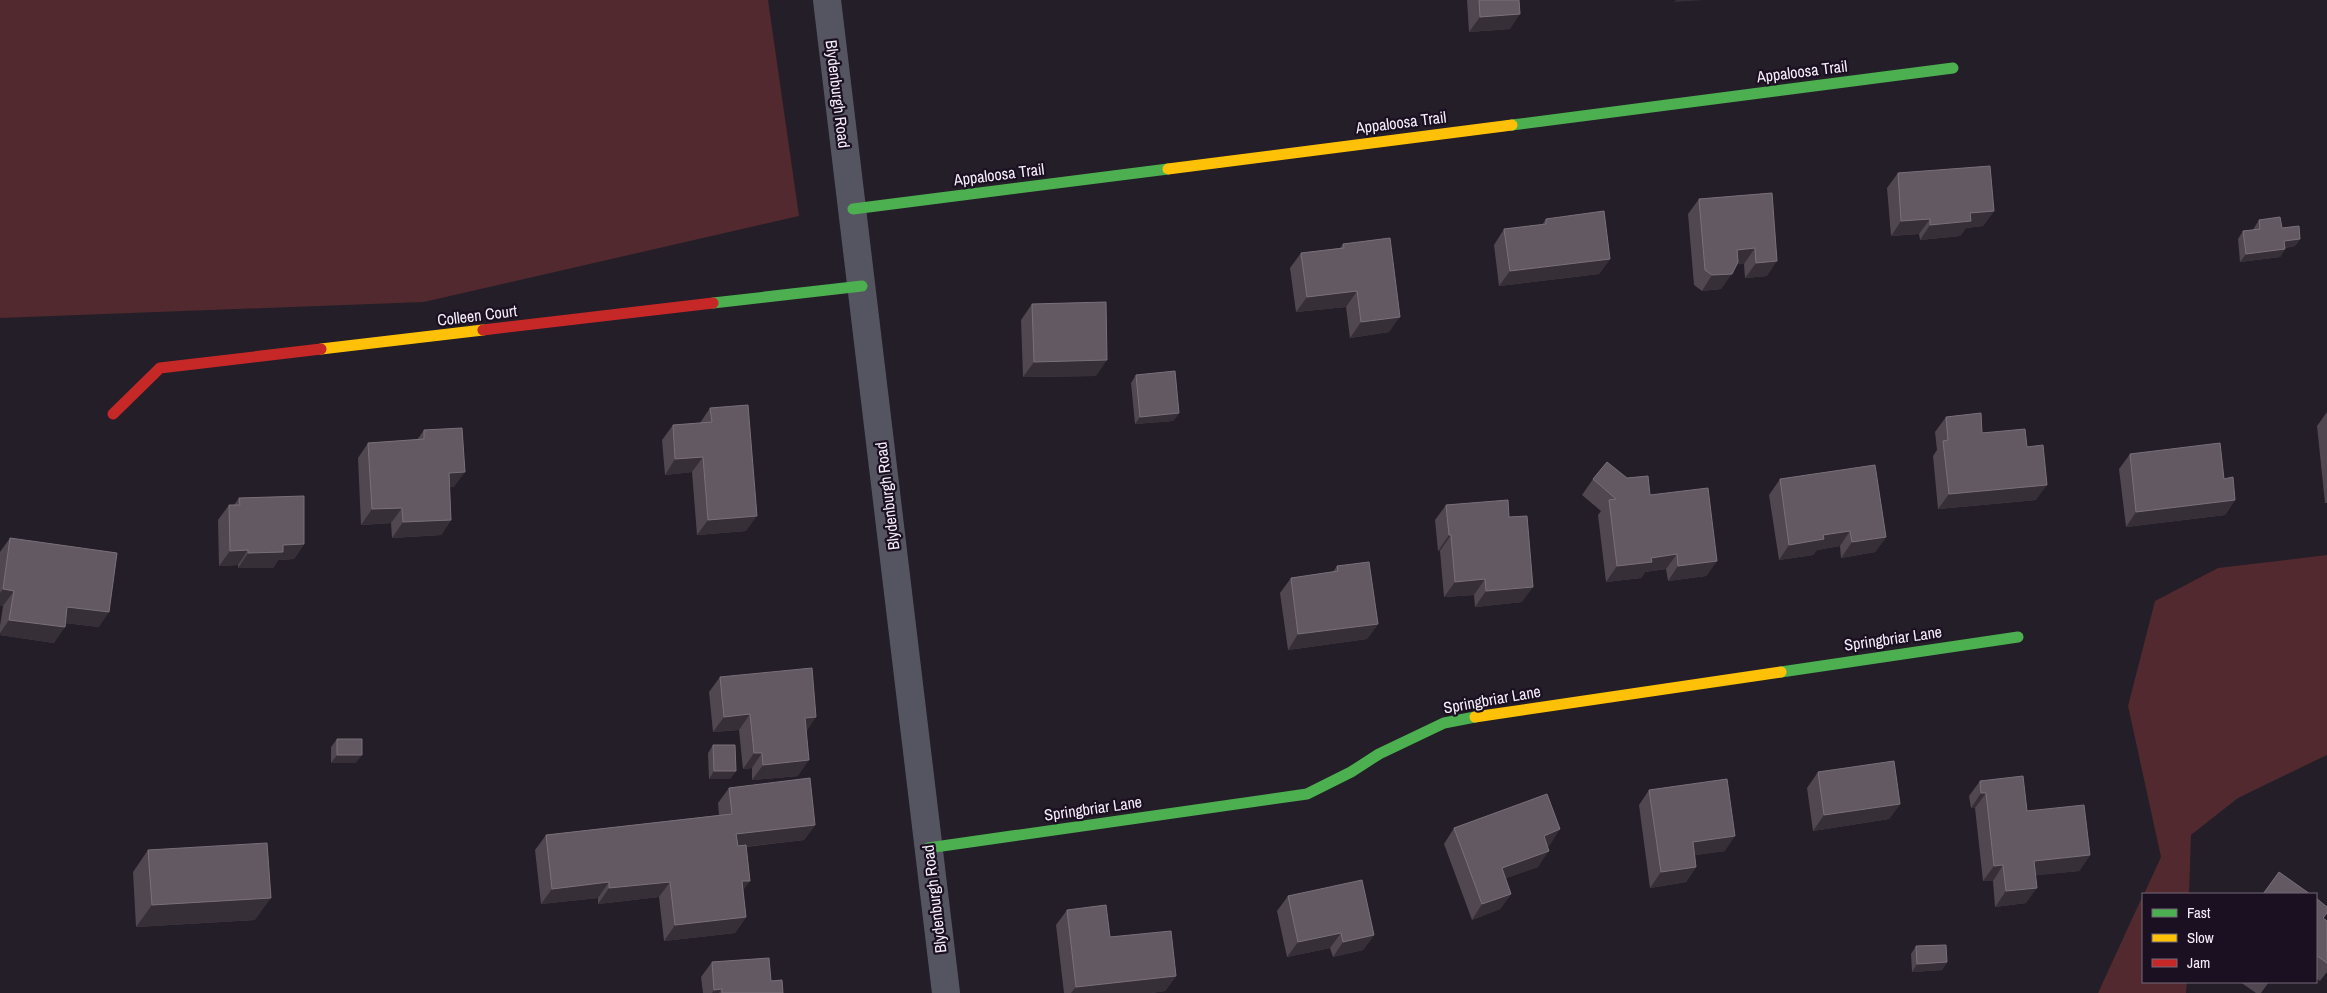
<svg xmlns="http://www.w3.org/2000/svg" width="2327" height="993" font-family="'Archivo Narrow',sans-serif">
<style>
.green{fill:#51292e}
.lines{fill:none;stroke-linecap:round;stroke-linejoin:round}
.street{stroke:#555561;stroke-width:28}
.fast{stroke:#4caf50;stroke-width:11}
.slow{stroke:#ffc107;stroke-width:11}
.jam{stroke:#c62828;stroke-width:11}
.wall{fill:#514751}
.shaded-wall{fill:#372f38}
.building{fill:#635963;stroke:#7a707b}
.labels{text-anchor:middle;stroke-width:4.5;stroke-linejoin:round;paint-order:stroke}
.street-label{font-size:16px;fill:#f5eefa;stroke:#1b1021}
</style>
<rect width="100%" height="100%" fill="#231e27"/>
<path class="green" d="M0,0H768L799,216L424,302L0,318Z
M2327,555V755L2238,798L2191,835L2189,894H2144L2161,857L2128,706L2155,601L2218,568Z
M2143,895V982H2187L2186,993H2098Z"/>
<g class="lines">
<path class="street" d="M827,0L946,993"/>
<path class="fast" d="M1512,125L1953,68
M853,209L1168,169
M713,303L862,286
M1781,672L2018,637
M928,848L1307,794L1351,772L1379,754L1444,723L1475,717"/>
<path class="slow" d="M1168,169L1512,125
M321,349L483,330
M1475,717L1781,672"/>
<path class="jam" d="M483,330L713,303
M113,414L160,368L321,349"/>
</g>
<path class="wall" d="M1467,0H1519L1510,29L1469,32Z
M1898,173L1994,211L1983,226L1966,228L1960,236L1920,240L1919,234L1891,236L1887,188Z
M1772,193L1767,276L1745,278L1744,264H1737L1721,289L1702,291L1694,285L1688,214L1699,199Z
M1546,219L1610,259L1599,274L1499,286L1494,245L1504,229L1542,225Z
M2259,220L2282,228L2300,239L2295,246L2285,248V249L2280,257L2240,262L2238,239L2243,231L2254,230V228Z
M1343,244L1389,332L1350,338L1346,307L1296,312L1290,268L1301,253L1340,248Z
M1032,304L1096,376L1023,377L1021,320Z
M1136,375L1179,413L1173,421L1135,424L1131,383Z
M710,408L746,531L697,535L692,472L665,475L662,440L673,425L700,423Z
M2327,412V503H2325L2317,426Z
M1946,417L1982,433L2027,447L2036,500L1938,509L1933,456L1937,450L1935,432Z
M424,430L454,487H449L451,520L441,535L392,538L391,523L361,525L358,458L368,443L417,440Z
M2130,454L2235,500L2225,515L2126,527L2119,469Z
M1627,478L1650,495L1717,561L1706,576L1668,581L1666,569L1645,572L1641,578L1606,582L1598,515L1601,511L1582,495L1593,479Z
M1780,479L1886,537L1875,552L1841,558L1840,546L1817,550L1813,555L1779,560L1769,495Z
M239,498L304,544L294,559L278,560L273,568H238V565L219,566L218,520L229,505H234Z
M1446,505L1509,517L1522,602L1475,607L1474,595L1444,597L1440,551H1438L1435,520Z
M10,538L99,627L65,623L54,643L0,635V626L3,606H0V552Z
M1337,566L1378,624L1367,639L1288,650L1280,593L1291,578L1333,572Z
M720,677L806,732L798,776L752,780V768L743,769L739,730L713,732L709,692Z
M337,739L356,763H331V747Z
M713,745L736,771L730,779H709L708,753Z
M1818,772L1900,804L1889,819L1813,831L1807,788Z
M1980,781L2027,811L2090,855L2079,871L2036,875L2026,903L1995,907L1993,881H1983L1975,808H1971L1969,796Z
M729,788L815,825L804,840L746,847L743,891L746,917L735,933L664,941L659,897L598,904V898L541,904L535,850L546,835L719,815L718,803Z
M1649,790L1725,851L1695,855L1696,867L1686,882L1650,888L1639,805Z
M1454,828L1550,845L1547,846L1538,867L1505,878L1511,894L1500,909L1472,920L1444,844Z
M148,850L255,920L136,927L133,872Z
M1288,896L1374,935L1363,950L1333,957L1330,948L1287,957L1277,911Z
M2316,898L2323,919L2327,921V972L2320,981L2316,978Z
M1067,910L1110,937L1176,976L1165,991L1151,993H1064L1056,925Z
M1916,946L1947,962L1942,970L1912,972L1911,954Z
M712,962L771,981L783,993H703L701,977Z
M2240,982H2269L2261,993H2256Z"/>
<path class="shaded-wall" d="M1676,0H1705L1674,2Z
M1520,14L1510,29L1469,32L1480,17Z
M1994,211L1983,226L1966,228L1960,236L1920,240L1930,225L1970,213Z
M1930,219L1919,234L1891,236L1901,221Z
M2300,239L2295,246L2278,249L2284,241Z
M1755,248L1744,264L1726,265L1737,250Z
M2285,249L2280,257L2240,262L2246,254Z
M1610,259L1599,274L1499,286L1510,271Z
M1777,261L1767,276L1745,278L1756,263Z
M1732,274L1721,289L1702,291L1712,275Z
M1357,291L1346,307L1296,312L1307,297Z
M1400,317L1389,332L1350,338L1361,322Z
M1107,360L1096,376L1023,377L1034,362Z
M1179,413L1173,421L1135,424L1140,417Z
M703,457L692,472L665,475L675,459Z
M465,472L454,487L438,488L449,473Z
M2047,485L2036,500L1938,509L1949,494Z
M2235,500L2225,515L2126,527L2136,512Z
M402,508L391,523L361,525L372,509Z
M757,516L746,531L697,535L708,520Z
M451,520L441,535L392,538L403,522Z
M1850,531L1840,546L1817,550L1813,555L1779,560L1789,545L1823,535Z
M1449,535H1451L1440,551H1438Z
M1886,537L1875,552L1841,558L1852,542Z
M304,544L294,559L278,560L273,568H238L248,553L283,545Z
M248,550L238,565L219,566L230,551Z
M1677,554L1666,569L1645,572L1641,578L1606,582L1617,566L1651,558Z
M1717,561L1706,576L1668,581L1678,566Z
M1485,579L1474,595L1444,597L1455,582Z
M1533,587L1522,602L1475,607L1486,591Z
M3,589L14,591L3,606H0V593Z
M67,607L109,612L99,627L56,622Z
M9,620L65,627L54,643L0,635V633Z
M1378,624L1367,639L1288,650L1298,634Z
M750,714L739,730L713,732L724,717Z
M816,717L806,732L805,718Z
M754,753H762L752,768L743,769Z
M337,755H362L356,763H331Z
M809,760L798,776L752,780L763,765Z
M714,771H736L730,779H709Z
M1981,793H1986L1975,808H1971Z
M1900,804L1889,819L1813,831L1824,815Z
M815,825L804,840L726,849L736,834Z
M1560,829L1550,845L1533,851L1544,836Z
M1735,836L1725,851L1682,857L1693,842Z
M1549,851L1538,867L1491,884L1502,868Z
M2090,855L2079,871L2023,877L2034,861Z
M2003,865L1993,881H1983L1994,866Z
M1696,867L1686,882L1650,888L1661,872Z
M742,881H750L739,896Z
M609,882L598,898L541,904L552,889Z
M670,882L659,897L598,904L609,888Z
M2037,888L2026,903L1995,907L2006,891Z
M1511,894L1500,909L1472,920L1482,904Z
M271,898L255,920L136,927L152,905Z
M746,917L735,933L664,941L675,925Z
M1341,933L1330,948L1287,957L1298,942Z
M1374,935L1363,950L1333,957L1343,942Z
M1947,962L1942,970L1912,972L1917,964Z
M1176,976L1165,991L1151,993H1071L1076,987Z
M722,989L719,993H712L714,990Z"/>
<path class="building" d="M1479,0H1519L1520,14L1480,17Z
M1990,166L1994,211L1970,213L1971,221L1930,225V219L1901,221L1898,173Z
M1772,193L1777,261L1756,263L1755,248L1737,250L1738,262L1732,274L1712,275L1705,270L1699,199Z
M1604,211L1610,259L1510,271L1504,229L1546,224V219Z
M2280,217L2282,228L2299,226L2300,239L2284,241L2285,249L2246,254L2243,231L2260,229L2259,220Z
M1390,238L1400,317L1361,322L1357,291L1307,297L1301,253L1344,248L1343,244Z
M1106,302L1107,360L1034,362L1032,304Z
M1175,371L1179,413L1140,417L1136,375Z
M748,405L757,516L708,520L703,457L675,459L673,425L712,422L710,408Z
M1981,413L1982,433L2025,429L2027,447L2043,445L2047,485L1949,494L1943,441L1948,440L1946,417Z
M462,428L465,472L449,473L451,520L403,522L402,508L372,509L368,443L424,439V430Z
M2220,443L2224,479L2233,477L2235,500L2136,512L2130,454Z
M1607,462L1627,478L1648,476L1650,495L1708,488L1717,561L1678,566L1677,554L1651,558L1652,562L1617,566L1609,500L1616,499L1593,479Z
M1875,465L1886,537L1852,542L1850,531L1823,535L1824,539L1789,545L1780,479Z
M304,496V544L283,545V552L248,553V550L230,551L229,505H240L239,498Z
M1508,500L1509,517L1527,516L1533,587L1486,591L1485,579L1455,582L1451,535H1449L1446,505Z
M10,538L117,553L109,612L67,607L65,627L9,620L14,591L3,589Z
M1369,562L1378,624L1298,634L1291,578L1338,571L1337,566Z
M812,668L816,717L805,718L809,760L763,765L762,753H754L750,714L724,717L720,677Z
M337,739H362V755H337Z
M713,745H735L736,771H714Z
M1894,761L1900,804L1824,815L1818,772Z
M2023,776L2027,811L2084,805L2090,855L2034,861L2037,888L2006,891L2003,865L1994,866L1986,793H1981L1980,781Z
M810,778L815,825L736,834L738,846L746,845L750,881H742L746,917L675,925L670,882L609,888V882L552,889L546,835L732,814L729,788Z
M1727,779L1735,836L1693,842L1696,867L1661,872L1649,790Z
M1547,794L1560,829L1544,836L1549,851L1502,868L1511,894L1482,904L1454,828Z
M267,843L271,898L152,905L148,850Z
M2279,872L2310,894H2263Z
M1362,880L1374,935L1343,942L1341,933L1298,942L1288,896Z
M2316,898L2327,907V913L2323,918L2327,921V963L2316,955Z
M1106,905L1110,937L1171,931L1176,976L1076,987L1067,910Z
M1946,945L1947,962L1917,964L1916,946Z
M769,958L771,981L782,980L783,993H722V989L714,990L712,962Z"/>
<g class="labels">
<g class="street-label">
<text transform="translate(1802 71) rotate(-7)" y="6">Appaloosa Trail</text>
<text transform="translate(838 94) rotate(83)" y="6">Blydenburgh Road</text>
<text transform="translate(1401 122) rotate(-7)" y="6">Appaloosa Trail</text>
<text transform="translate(999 174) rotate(-7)" y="6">Appaloosa Trail</text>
<text transform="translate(477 315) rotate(-7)" y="6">Colleen Court</text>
<text transform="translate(887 496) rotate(-97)" y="6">Blydenburgh Road</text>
<text transform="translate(1893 638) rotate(-8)" y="6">Springbriar Lane</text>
<text transform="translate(1492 699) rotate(-10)" y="6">Springbriar Lane</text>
<text transform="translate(1093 808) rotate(-8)" y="6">Springbriar Lane</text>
<text transform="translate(934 899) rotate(-97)" y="6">Blydenburgh Road</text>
</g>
</g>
<rect x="2142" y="893" width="175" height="90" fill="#1b1021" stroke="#726978"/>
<rect x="2152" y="909" width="25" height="8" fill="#4caf50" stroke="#726978"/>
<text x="2187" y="918" font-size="15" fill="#f5eefa">Fast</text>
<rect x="2152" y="934" width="25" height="8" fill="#ffc107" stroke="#726978"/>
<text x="2187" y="943" font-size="15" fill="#f5eefa">Slow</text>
<rect x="2152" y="959" width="25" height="8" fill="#c62828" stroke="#726978"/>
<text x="2187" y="968" font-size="15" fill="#f5eefa">Jam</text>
</svg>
